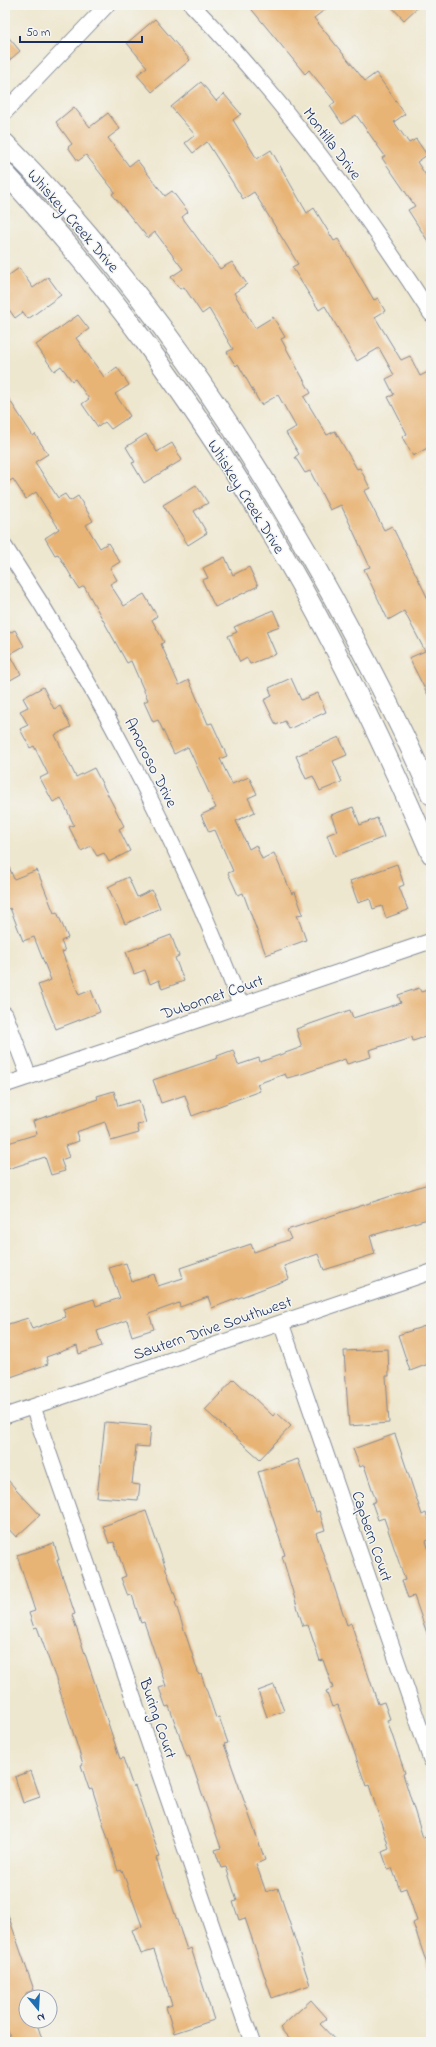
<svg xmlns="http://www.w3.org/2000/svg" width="436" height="2047" font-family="'Indie Flower',sans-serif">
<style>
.building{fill:#e8b474}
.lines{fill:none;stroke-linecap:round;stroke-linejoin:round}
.minor-casing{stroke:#848b96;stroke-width:17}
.tertiary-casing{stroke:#848b96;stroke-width:21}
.minor{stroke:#fff;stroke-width:15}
.tertiary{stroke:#fff;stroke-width:19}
.labels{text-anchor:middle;stroke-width:3;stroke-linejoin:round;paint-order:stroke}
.street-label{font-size:16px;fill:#1b2f5e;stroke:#f6f6f2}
</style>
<rect width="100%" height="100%" fill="#f6f6f2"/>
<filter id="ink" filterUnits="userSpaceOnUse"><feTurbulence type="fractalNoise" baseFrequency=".025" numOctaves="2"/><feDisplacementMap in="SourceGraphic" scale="8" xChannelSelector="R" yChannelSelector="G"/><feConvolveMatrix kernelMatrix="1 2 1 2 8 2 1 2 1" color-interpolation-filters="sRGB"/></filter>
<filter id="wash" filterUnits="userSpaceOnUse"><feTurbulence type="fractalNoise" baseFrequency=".012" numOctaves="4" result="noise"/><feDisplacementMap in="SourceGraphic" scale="16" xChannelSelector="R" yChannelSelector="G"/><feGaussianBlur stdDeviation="0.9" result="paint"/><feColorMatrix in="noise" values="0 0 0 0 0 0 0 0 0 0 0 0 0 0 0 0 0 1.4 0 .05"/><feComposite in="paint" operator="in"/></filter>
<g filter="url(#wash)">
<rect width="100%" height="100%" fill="#eee7cf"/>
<g id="blocks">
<path class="building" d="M248,5H331L314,18L365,81L376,73L405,114L394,122L409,143L416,139L427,155L417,162L431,183V246L408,210L415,206L382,158L385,156L356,115L342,124L330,106L335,102L309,70L305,74Z
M390,5H420L404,20Z
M155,19L190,60L152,92L137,75L147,67L127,43Z
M5,33L20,51L5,64Z
M201,82L216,101L224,94L241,114L233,120L257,159L271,150L307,213L314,208L334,241L338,239L374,300L378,298L385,311L375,317L401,360L410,356L420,376L428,372L431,379V446L413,456L402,437L407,434L388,397L394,395L386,379L394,375L379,348L357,361L325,306L319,310L292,267L298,264L254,192L243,199L207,142L193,153L185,143L195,135L171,107Z
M74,107L90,127L108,113L120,129L108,138L129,166L137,160L165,196L172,191L188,212L182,217L220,269L232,262L247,284L234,293L255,328L273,317L285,337L281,339L311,393L304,397L327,435L335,431L357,469L360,468L370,488L364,491L384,530L392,526L431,605V701L409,658L425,651L404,611L388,620L364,569L370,567L341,505L330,510L310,471L305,473L295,457L299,454L286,433L296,427L278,395L261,405L238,364L236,366L227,352L233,349L209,309L202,314L184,287L180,289L171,277L183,269L155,232L148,238L112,194L115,192L86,155L78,161L68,147L72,144L56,122Z
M19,268L33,288L48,277L61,295L28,319L23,312L15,318L5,304V278Z
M78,315L89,329L76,338L104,377L117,367L129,385L115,394L130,416L111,429L105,422L98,427L82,404L89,399L75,379L72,381L61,366L54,371L36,345Z
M5,393L33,436L35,434L48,454L35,462L58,498L65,494L70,501L78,496L93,521L86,525L100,548L108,543L120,562L110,568L117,580L110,584L124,606L144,594L157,616L152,620L164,642L161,644L179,685L189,680L208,724L212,723L227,756L220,759L232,784L249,777L257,794L248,798L255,812L236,821L249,849L256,845L262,859L274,853L292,894L295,892L303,914L297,915L306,940L266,955L243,893L238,895L228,873L233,871L215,830L209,832L201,815L216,808L188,747L174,754L158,720L153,722L144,702L148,700L131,661L127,663L84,586L79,589L58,554L55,555L45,538L59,529L36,492L26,499L13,479L5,484Z
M146,434L157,452L172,443L182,460L144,483L132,463L135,462L126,447Z
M196,485L208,503L194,511L207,533L188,545L163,505Z
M225,557L233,575L249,567L258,586L215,607L202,580L208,578L203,568Z
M273,610L280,626L266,631L276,654L250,664L247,658L240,662L228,636L237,632L234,627Z
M15,630L24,646L10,654L21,674L5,683V635Z
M291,678L301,700L318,693L326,712L289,729L285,721L276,725L264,700L272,696L269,688Z
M43,687L54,709L60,706L71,727L55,735L76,777L94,768L124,826L119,829L130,851L109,862L104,853L97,856L91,846L81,851L69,827L74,825L61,798L53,802L40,778L48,774L34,746L30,748L20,729L28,725L20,711L28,707L23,698Z
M339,737L347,755L333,761L342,782L320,791L313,776L306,779L296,756Z
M353,807L360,825L377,818L384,837L335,856L327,835L337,831L331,815Z
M5,857L14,879L37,870L54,913L57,912L68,938L61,941L65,951L62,952L79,995L91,990L100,1012L56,1029L38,985L51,980L34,937L23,941L10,908L5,910Z
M397,864L404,885L399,887L408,910L386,918L382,906L373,909L370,899L358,903L350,881Z
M128,877L137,897L152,890L160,908L125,924L108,887Z
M171,935L179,956L175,958L184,981L162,989L159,980L150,984L145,970L134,974L126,952Z
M419,988L421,992L431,989V1035L413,1041L412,1037L369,1050L371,1057L347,1064L345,1059L299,1075L287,1078L285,1074L257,1084L260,1091L192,1116L185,1095L161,1103L153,1080L218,1058L217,1056L233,1050L238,1065L259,1058L260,1062L302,1047L296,1029L350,1010L353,1018L401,1003L398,995Z
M114,1091L118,1106L139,1100L146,1123L137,1125L139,1133L111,1141L105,1122L76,1132L79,1141L65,1146L69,1157L61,1160L65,1171L51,1175L45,1157L5,1170V1144L37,1134L33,1121L98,1099L97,1096Z
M431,1183V1218L370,1236L375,1254L324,1270L318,1254L284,1266L289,1279L212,1308L208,1297L180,1307L179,1303L149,1314L154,1329L132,1336L127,1320L97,1331L102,1346L79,1354L77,1346L46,1357L48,1364L5,1379V1325L28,1318L32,1329L66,1317L63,1309L94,1299L96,1306L120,1298L109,1268L126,1263L132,1282L154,1274L158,1286L183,1278L180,1268L251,1244L254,1252L291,1239L287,1230Z
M431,1324V1363L410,1371L398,1335Z
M388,1349L389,1376H386L389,1423L349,1426L344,1351Z
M234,1379L273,1416L276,1412L291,1426L260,1459L205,1410Z
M105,1422L151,1426L149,1447L136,1446L132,1484L140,1485L138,1500L97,1497Z
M395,1434L422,1515L426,1513L431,1526V1539L426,1541L431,1557V1638L429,1639L414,1596L408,1598L402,1581L405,1580L384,1518L378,1520L372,1503L376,1501L364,1465L360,1467L353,1449Z
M298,1459L316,1512L319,1511L325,1530L316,1533L347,1625L351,1623L378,1704L384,1702L390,1719L387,1720L405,1773L403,1774L423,1838L426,1837L431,1851V1969L429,1970L413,1923L417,1921L406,1888L400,1890L392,1868L388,1869L382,1852L389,1849L387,1841L369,1785L366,1786L338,1705L332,1707L326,1691L333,1688L323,1660L320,1661L308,1625L303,1626L282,1556L285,1555L258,1472Z
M5,1477L40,1515L16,1537L5,1525Z
M146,1511L177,1601L175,1602L199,1675L201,1674L216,1718L219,1717L228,1743L224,1744L265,1860L256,1864L266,1892L278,1888L310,1985L272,1998L245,1918L239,1920L233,1902L237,1901L226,1867L221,1868L215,1850L221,1848L189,1756L187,1757L169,1706L166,1707L159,1688L166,1686L144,1622L141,1623L132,1595L128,1596L121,1578L126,1576L114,1542L109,1543L103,1526Z
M54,1543L59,1560H57L75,1614L72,1615L120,1759L123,1758L133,1787L135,1786L160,1857L156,1858L187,1950L191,1948L214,2020L174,2033L166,2007L172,2005L154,1950L141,1954L132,1930L142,1926L122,1870L118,1871L92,1788L89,1789L81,1765L83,1764L57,1682L37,1627L34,1628L29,1613L35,1611L17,1555Z
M274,1685L284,1711L267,1717L258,1691Z
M31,1771L40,1797L23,1803L15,1777Z
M7,1912L34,1990L26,1993V2021H36L43,2042H12L8,2031L5,2032V1913Z
M311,2000L327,2018L320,2024L337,2042H292L280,2028Z"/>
</g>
</g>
<g filter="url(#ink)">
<use href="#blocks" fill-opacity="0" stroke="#848b96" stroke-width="1"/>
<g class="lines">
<g class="minor-casing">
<path id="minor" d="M192,5C283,99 360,204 431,314
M5,112L107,5
M5,547C100,692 180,844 241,1006
M5,1014L29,1077
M5,1085L431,941
M281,1323L431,1760
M33,1407L252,2042
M5,1416L431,1272"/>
</g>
<g class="tertiary-casing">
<path id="tertiary" d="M5,143C137,276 243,433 333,598C368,662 403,728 431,795
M5,173C18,187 31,201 43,216C80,257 114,300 147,345C191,406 234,469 272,535C333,637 384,745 431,854"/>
</g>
<use href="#minor" class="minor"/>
<use href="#tertiary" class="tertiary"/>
</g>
</g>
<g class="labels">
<g class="street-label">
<text transform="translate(333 143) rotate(53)" y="6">Montilla Drive</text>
<text transform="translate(74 220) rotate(49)" y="6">Whiskey Creek Drive</text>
<text transform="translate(247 496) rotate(58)" y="6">Whiskey Creek Drive</text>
<text transform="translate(152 762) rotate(63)" y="6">Amoroso Drive</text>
<text transform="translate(212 996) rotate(-19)" y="6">Dubonnet Court</text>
<text transform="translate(212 1327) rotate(-19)" y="6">Sautern Drive Southwest</text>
<text transform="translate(373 1536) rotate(71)" y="6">Capbern Court</text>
<text transform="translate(159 1718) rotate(71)" y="6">Buring Court</text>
</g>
</g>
<rect width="436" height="2047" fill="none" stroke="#f6f6f2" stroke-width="20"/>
<g transform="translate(38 2009) rotate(162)"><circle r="19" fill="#f6f6f2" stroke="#9ea6b7"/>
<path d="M0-3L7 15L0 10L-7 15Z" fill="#1f6fb2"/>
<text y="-6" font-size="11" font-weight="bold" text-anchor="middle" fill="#1b2f5e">N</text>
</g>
<path d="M20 36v6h122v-6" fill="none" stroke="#1b2f5e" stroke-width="2"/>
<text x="26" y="36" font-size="12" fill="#1b2f5e" stroke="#f6f6f2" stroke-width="3" paint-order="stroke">50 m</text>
</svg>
